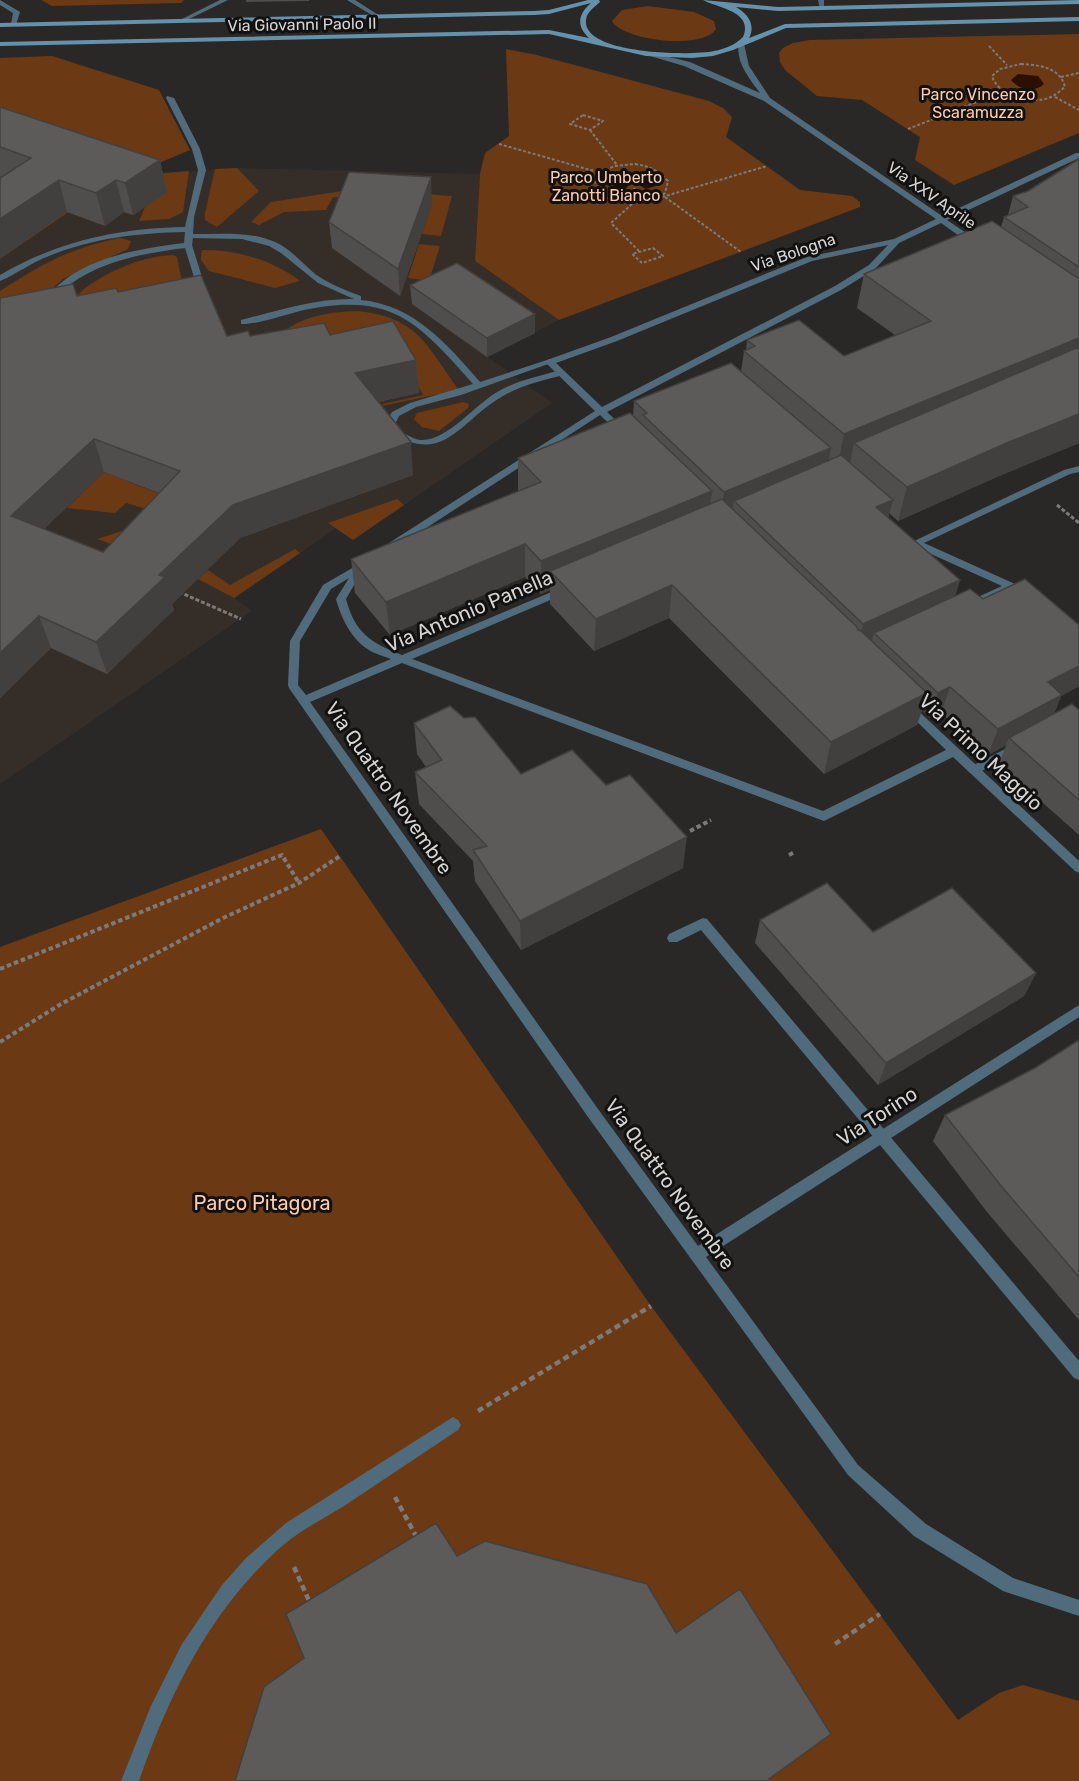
<svg xmlns="http://www.w3.org/2000/svg" width="1079" height="1781" font-family="Rubik,sans-serif">
<style>
.built{fill:#352d28}
.green{fill:#6b3914}
.water{fill:#2b0f00}
.lines{fill:none;stroke-linecap:round;stroke-linejoin:round}
.path-far3{stroke:#7d7b7a;stroke-width:2;stroke-dasharray:3 2;stroke-linecap:butt}
.path-far2{stroke:#7d7b7a;stroke-width:3;stroke-dasharray:4 2;stroke-linecap:butt}
.path-far1{stroke:#7d7b7a;stroke-width:4;stroke-dasharray:4.5 3;stroke-linecap:butt}
.path{stroke:#7d7b7a;stroke-width:4.5;stroke-dasharray:6 4;stroke-linecap:butt}
.lane{fill:#506c7c;fill-rule:evenodd}
.street{fill:#506c7c;fill-rule:evenodd}
.secondary{fill:#6491ab;fill-rule:evenodd}
.wall{fill:#504e4d;fill-rule:evenodd}
.shaded-wall{fill:#41403e}
.building{fill:#5d5b59;stroke:#41403e;stroke-width:1.5;fill-rule:evenodd}
.labels{text-anchor:middle;stroke-width:6;stroke-linejoin:round;paint-order:stroke}
.far-street-label{font-size:16px;fill:#d6d4d3;stroke:#121111}
.far-park-label{font-size:16px;fill:#fecaaa;stroke:#121111}
.street-label{font-size:20px;fill:#d6d4d3;stroke:#121111}
.park-label{font-size:20px;fill:#fecaaa;stroke:#121111}
</style>
<rect width="100%" height="100%" fill="#2a2827"/>
<path class="built" d="M237,168L480,174L475,261L559,320L488,357L552,403L353,540L336,528L300,553L235,598L252,611L0,784V259L79,205L152,174Z"/>
<path class="green" d="M41,0H184L181,3L52,6Z
M648,6L694,12L714,21L716,29C703,50 623,41 612,21L622,10Z
M1079,34V133L954,185L915,160L920,137L862,100L817,96L785,70L780,62L779,53L783,48L793,43L810,40Z
M506,49L537,55L709,101L723,108L732,117L726,137L800,190L852,196L860,202V207L559,320L475,261L480,174L485,153L509,136Z
M52,56L159,90L190,150L145,169L79,205L0,259V58Z
M237,168L259,191L217,227L205,220V213L215,169Z
M189,171L183,212L169,219L139,221L145,207L166,192L152,174Z
M355,189L452,196L441,236L422,234L432,204L333,197L326,210L284,212L259,225L251,222L271,202Z
M120,238L131,241L128,249L63,279L0,334V291C42,264 70,248 120,238Z
M419,244L440,246L429,281L408,278Z
M203,250C238,250 272,260 300,281L275,288L209,271L201,260V254Z
M173,255L177,257L187,307L76,296C100,274 140,256 173,255Z
M358,311C419,318 426,345 459,390L270,429L423,395L395,344L276,337C301,316 327,312 358,311Z
M463,402L469,404L468,408L439,431L422,427L414,419L417,413Z
M104,472L188,505L141,555L97,539L140,525L153,511L126,503L115,513L67,508Z
M397,499L404,505L353,540L328,523Z
M295,549L300,553L234,598L198,579L208,570L230,585Z
M321,829L651,1306L958,1720L999,1693L1023,1685L1079,1701V1781H0V947Z"/>
<path class="water" d="M1018,74L1038,76L1044,84C1035,93 1019,90 1011,80Z
M629,171L656,186L646,189L632,181L624,191L612,188Z"/>
<g class="lines">
<path class="path-far3" d="M989,46L1007,65
M1021,64C1039,65 1060,67 1065,87C1061,90 1057,94 1053,96C1035,106 998,97 992,76L1000,69Z
M1061,77L1079,73
M1055,97L1079,110
M583,115L603,121L590,130L570,124Z
M908,129L1002,92
M590,130L617,165
M499,144L615,177
M635,164C649,166 658,170 668,181L665,193C646,209 586,208 597,173L615,166Z
M634,188L636,203
M662,197L767,166
M665,197L741,252
M632,204L611,223L639,251
M653,248L663,256L642,263L632,254Z"/>
<path class="path-far2" d="M1057,505L1079,523
M179,592L241,619"/>
<path class="path-far1" d="M690,831L711,820
M789,855L793,853
M0,969L282,855L299,883
M0,1042L61,1004L223,918L299,883L340,856"/>
<path class="path" d="M478,1411L651,1306
M395,1497L417,1538
M294,1567L310,1603
M835,1644L880,1614"/>
<path class="lane" d="M220,0H228L183,22L178,21Z
M347,0H355L380,16L375,17Z
M818,0H824V9H820Z
M167,96L174,98L200,149L206,170L194,217L193,234C220,234 250,231 275,242C291,249 302,263 315,274C329,284 345,290 361,296V300C414,305 447,344 480,382L547,360L550,359L554,362L461,395L416,407L399,416L396,422V428C404,433 412,439 421,440C448,441 476,403 499,391C518,380 540,376 561,370L565,373L564,375C543,380 522,385 503,396C460,420 444,468 389,431L386,422L392,412L410,403L473,384C418,322 392,292 304,310C287,314 256,325 241,324V320C277,311 316,298 354,299L318,283L281,253L269,246L242,239L193,238L192,245L206,290L202,293L198,290L185,248C138,254 88,263 55,298L48,296C79,258 137,249 184,243L185,232C138,233 93,238 49,256C32,262 17,274 0,281V275C58,241 119,228 185,227L198,170L192,149L166,98Z
M1079,466V472L1070,474L924,543L1015,584L1029,593V597H1021L1011,591L973,609H965L964,606L965,603L1002,586L911,545L910,543L1064,470Z
M1015,744L1021,748L1019,751L978,773H970L968,770L970,767Z
M703,918L707,919L1079,1361V1380L1074,1378L701,930L677,942H669L667,938L669,934Z
M453,1417L458,1420L461,1425L458,1430C420,1455 382,1481 344,1506C323,1519 301,1530 282,1546C211,1609 170,1692 139,1781H121L150,1708L182,1644L222,1585L246,1558L286,1523Z"/>
<path class="street" d="M0,0L20,12L16,25L11,24L13,13L0,5Z
M739,43L744,44L749,66L770,98L942,216L1076,153H1079V158L947,220L978,241V245H972L941,223L899,243L875,269L841,290L607,412L626,430V434H620L600,415L397,547H389V543L595,411L547,364V360L611,337L807,257L894,239L936,219L764,101L684,66L640,53L644,51L690,62L760,93C749,78 735,61 739,43ZM888,245L869,265L835,286L602,407L556,363L617,341L812,261Z
M366,560L371,563L365,568L367,571L354,585L346,599C355,633 371,643 402,655L561,588H569V592L412,659L823,811L946,750L904,709L905,706H913L1079,861V873L1075,871L953,757L824,821L402,663L310,702L598,1109L698,1246L1079,1005V1017L706,1257L858,1465L926,1524L1013,1578L1079,1600V1616L1003,1591L914,1536L848,1475L588,1117L289,688L288,685L290,641L323,585ZM349,578L336,599C341,618 352,640 369,650C375,654 384,656 391,659L306,695L298,685L300,641L331,589Z"/>
<path class="secondary" d="M588,0H599L600,2C595,7 587,11 586,20C582,55 692,56 714,51C725,49 735,45 743,37C754,11 717,8 703,0L778,7L1079,0V4L778,11L736,7C748,14 756,25 749,38L785,24L1079,17V21L786,28L733,50L713,56L692,58L646,56L549,34L0,46V42L549,30L589,38C576,26 578,14 591,3L549,14L534,15L0,27V23L534,11L549,10Z"/>
</g>
<path class="wall" d="M246,0H309V1L246,2Z
M0,107L160,160L167,192L133,215L124,212L105,226L67,212L0,176Z
M1079,159V443L999,476L898,521L889,513L888,518L960,580L955,596L983,599L1079,625V686L1061,696L1054,714L1079,710V835L999,764L1006,745L988,755L941,713L930,718L922,710L917,725L824,774L669,618L594,651L550,604V590L541,594L525,577L390,635L355,593L351,559L518,491V458L633,416L634,401L741,372L744,351L746,350L747,340L844,356L895,335L857,308L864,274L1001,227L1004,217L1008,215L1013,196L1028,191Z
M432,204L400,296L332,248L329,222Z
M410,285L535,314V333L487,357L412,304Z
M118,292L227,336L330,335L416,360L419,393L378,402L413,475L240,538L172,604L174,610L107,674L51,648L0,698L77,296ZM104,472L159,493L103,552L44,529Z
M414,723L521,774L683,868L521,950L475,881L473,861L419,804L415,772L426,767L417,754Z
M760,920L873,932L1036,973L1024,996L878,1085L755,943Z
M1079,1040V1320L987,1212L933,1141L945,1115L1035,1068Z"/>
<path class="shaded-wall" d="M160,160L167,192L133,215L125,183Z
M431,177L432,204L400,296L398,269Z
M59,180L67,212L0,259V219Z
M116,180L124,212L105,226L96,193Z
M535,314V333L487,357V338Z
M1079,338V367L854,443L850,463L837,468L844,434Z
M416,360L419,393L358,406L355,373Z
M1079,414V443L999,476L898,521L907,487L1009,442Z
M94,439L104,472L23,549L11,516Z
M411,442L413,475L240,538L172,604L174,610L107,674L96,642L159,575L233,505Z
M831,448L826,474L734,501L732,514L720,518L724,492Z
M712,491L708,524L550,571V590L541,594V561Z
M893,500L886,526L876,507Z
M525,544V577L390,635L386,602Z
M960,580L952,606L874,633L871,643L857,650L863,624Z
M672,585L669,618L594,651L596,619Z
M39,616L51,648L0,698V653Z
M1079,666V686L1061,696L1051,721L1009,738L1006,745L988,755L998,729L1048,682Z
M950,687L941,713L930,718L938,693Z
M927,693L917,725L824,774L831,742Z
M687,837L683,868L521,950L520,921Z
M1036,973L1024,996L878,1085L886,1063Z"/>
<path class="building" d="M0,107L160,160L125,183L116,180L96,193L59,180L0,219V178L31,158L0,147Z
M1079,159V267L1004,217L1028,207L1013,196L1028,191Z
M349,172L431,177L398,269L329,222Z
M992,221L1079,279V338L844,434L744,351L755,346L747,340L799,320L844,356L931,321L864,274Z
M457,263L535,314L487,338L410,285Z
M201,275L227,336L248,331L250,336L324,323L330,335L393,321L416,360L355,373L411,442L233,505L159,575L165,577L96,642L39,616L0,653V298L73,284L77,296L116,288L118,292ZM94,439L180,471L103,552L11,516Z
M1079,347V414L1009,442L907,487L854,443Z
M731,363L831,448L724,492L643,415L647,413L634,401Z
M630,413L712,491L541,561L525,544L386,602L351,559L541,482L518,458Z
M841,455L893,500L876,507L960,580L863,624L734,501Z
M722,499L856,626L858,630L861,631L927,693L831,742L672,585L596,619L550,571Z
M1025,579L1079,625V666L1048,682L1062,695L998,729L950,687L938,693L874,633L970,589L983,599Z
M1072,704L1079,710V800L1009,738Z
M450,706L464,718L475,717L521,774L572,750L606,785L630,775L687,837L520,921L473,850L487,846L415,772L442,760L414,723Z
M827,883L873,932L952,888L1036,973L886,1063L760,920Z
M1079,1040V1277L1002,1187L945,1115L1035,1068Z
M436,1523L457,1556L485,1541L647,1584L676,1633L740,1589L831,1734L769,1779L770,1781H235L264,1687L304,1658L286,1614Z"/>
<g class="labels">
<g class="far-street-label">
<text transform="translate(302 24) rotate(-1)" y="6">Via Giovanni Paolo II</text>
<text transform="translate(932 195) rotate(35)" y="6">Via XXV Aprile</text>
<text transform="translate(793 252) rotate(-19)" y="6">Via Bologna</text>
</g>
<g class="far-park-label">
<text x="978" y="100">Parco Vincenzo<tspan x="978" dy="18">Scaramuzza</tspan></text>
<text x="606" y="183">Parco Umberto<tspan x="606" dy="18">Zanotti Bianco</tspan></text>
</g>
<g class="street-label">
<text transform="translate(469 611) rotate(-23)" y="7">Via Antonio Panella</text>
<text transform="translate(981 752) rotate(43)" y="7">Via Primo Maggio</text>
<text transform="translate(389 788) rotate(55)" y="7">Via Quattro Novembre</text>
<text transform="translate(877 1116) rotate(-33)" y="7">Via Torino</text>
<text transform="translate(670 1184) rotate(54)" y="7">Via Quattro Novembre</text>
</g>
<g class="park-label">
<text x="262" y="1210">Parco Pitagora</text>
</g>
</g>
</svg>
